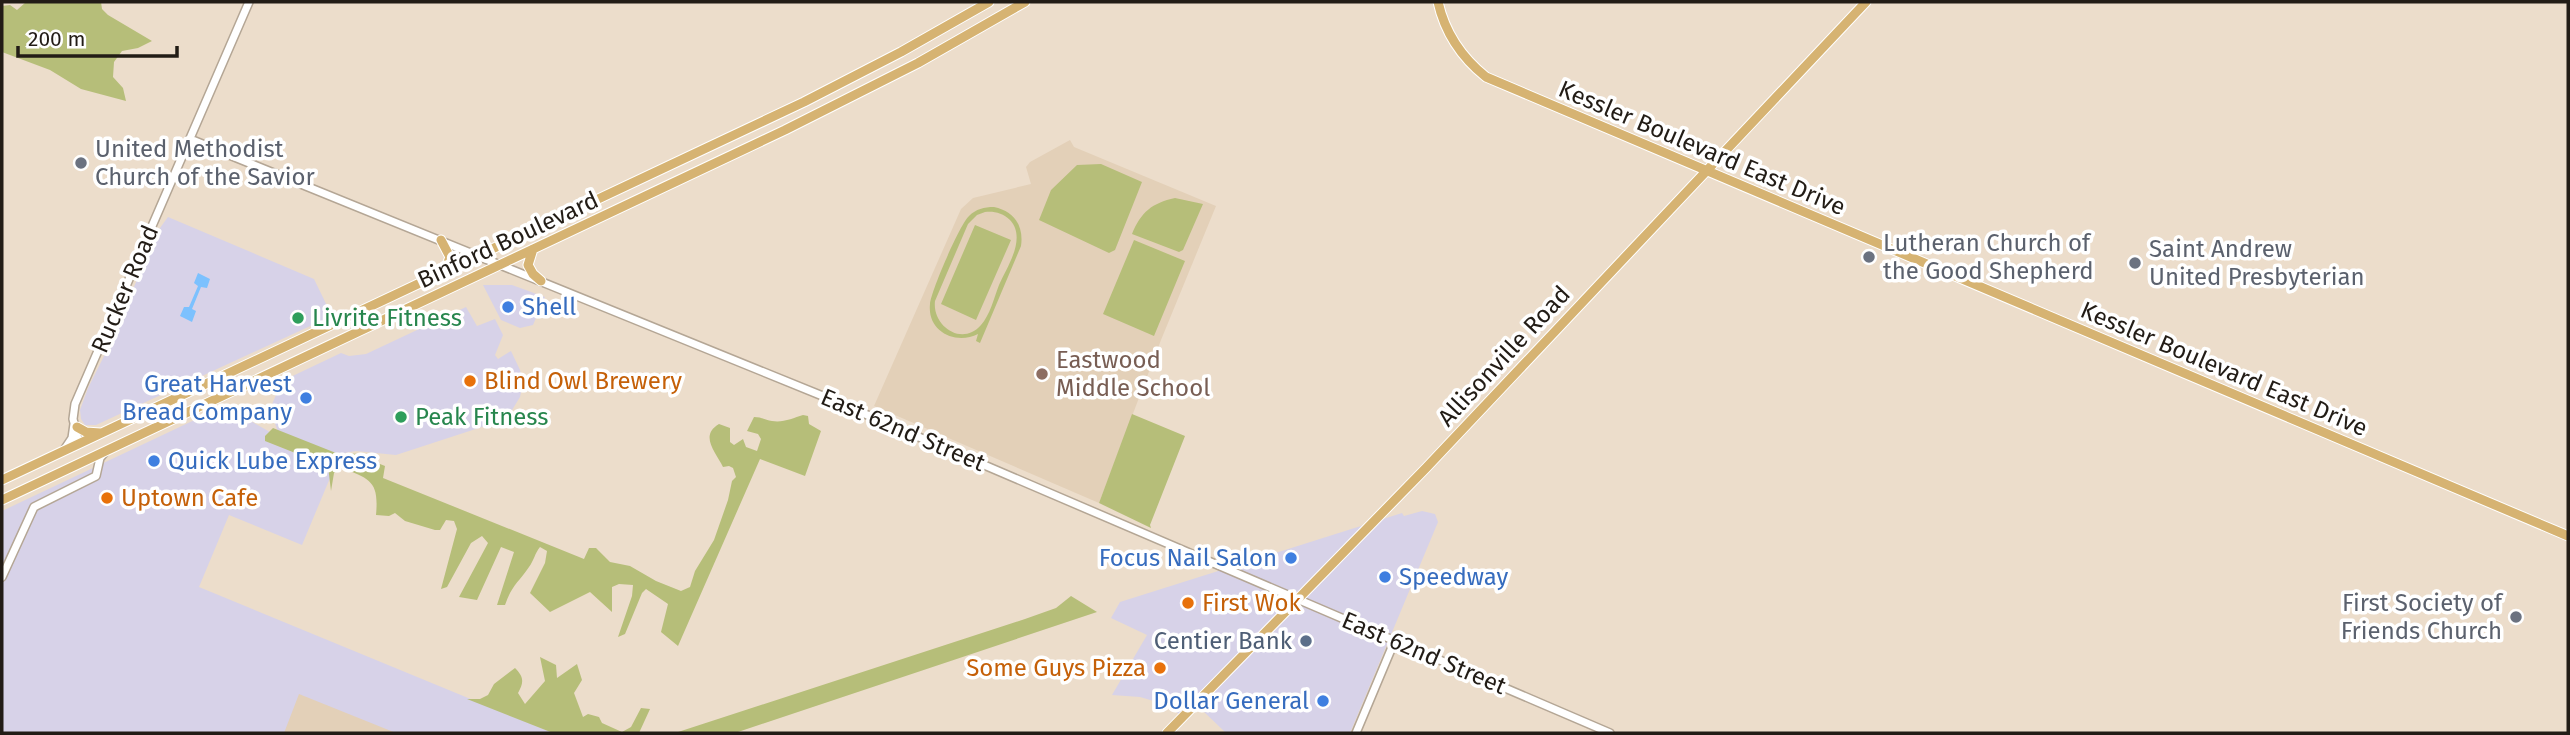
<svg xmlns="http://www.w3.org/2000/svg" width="2570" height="735" font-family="'Fira Sans',sans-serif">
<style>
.commercial{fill:#d7d2e8}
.built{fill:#e3d0b8}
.green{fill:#b6be79;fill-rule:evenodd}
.water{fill:#7cc1fe}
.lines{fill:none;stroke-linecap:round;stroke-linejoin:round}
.minor-casing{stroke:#b4a695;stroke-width:10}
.major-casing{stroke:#fff;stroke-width:11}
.minor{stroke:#fff;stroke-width:7}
.major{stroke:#d6b372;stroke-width:9}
.worship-dot{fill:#6b7280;stroke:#fff;stroke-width:2.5}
.shop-dot{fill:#3f7fe0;stroke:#fff;stroke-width:2.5}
.leisure-dot{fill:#2e9e5b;stroke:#fff;stroke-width:2.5}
.education-dot{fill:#8d6e63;stroke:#fff;stroke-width:2.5}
.food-dot{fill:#e8710a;stroke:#fff;stroke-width:2.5}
.service-dot{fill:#5c6f8a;stroke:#fff;stroke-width:2.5}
.labels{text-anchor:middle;stroke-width:7;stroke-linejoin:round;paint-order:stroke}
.street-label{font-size:24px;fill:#221c16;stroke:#fff}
.worship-label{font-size:24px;fill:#5b616d;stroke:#fff;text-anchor:start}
.shop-label{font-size:24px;fill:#366cbe;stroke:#fff;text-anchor:start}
.leisure-label{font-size:24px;fill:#27864d;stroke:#fff;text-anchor:start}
.education-label{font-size:24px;fill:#785e54;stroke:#fff;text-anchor:start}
.food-label{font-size:24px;fill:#c56008;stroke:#fff;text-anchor:start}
.service-label{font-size:24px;fill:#4e5e75;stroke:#fff;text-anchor:end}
</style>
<rect width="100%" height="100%" fill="#ecddcb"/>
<path class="commercial" d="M168,217L314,279L332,316L96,425H85L81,419L80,410L88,388L110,344L157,232Z
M483,285H512L545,297L533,325L520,328L501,320Z
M466,307L477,326L495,319L503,335L495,355L498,359L511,351L520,370L523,383L520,397L509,415L491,424L396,455L356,451L333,455L278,432L270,409L282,381L341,353L349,356L366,354Z
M224,406L270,432L265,436L266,441L328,466L330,478L302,545L229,515L199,587L553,733H2V511Z
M1422,511L1435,514L1438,522L1350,733H1226L1202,710L1179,714L1164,704L1140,697L1112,695L1147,635L1111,618L1120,602L1402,513L1404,516Z"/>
<path class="built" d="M1070,140L1074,147L1216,206L1161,340L1099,503L874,406L961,209L973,198L1031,184L1026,167L1030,162Z
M299,694L396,733H284Z"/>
<path class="green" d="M26,2H101L102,9L108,15L152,41L138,48L122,51L114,62L113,77L123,88L126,101L81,89L50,70L2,52V6L10,5L17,10Z
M1101,164L1142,182L1115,250L1109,253L1039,220L1051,190L1077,165Z
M1175,198L1203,204L1183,250L1179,252L1132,234C1141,212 1152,203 1175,198Z
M994,207C1014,211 1024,226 1021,246L980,343L976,341L978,334C956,345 927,332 930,304C931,291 960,224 969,216C976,209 984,207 994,207ZM985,212C994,211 1003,213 1010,220C1027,238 1007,267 999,285C994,298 990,315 981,325C962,347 932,326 935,301L968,224L977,215Z
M975,225L1011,240L976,320L941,304Z
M1134,240L1185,261L1154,336L1103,314Z
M1132,414L1185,436L1150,525L1151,528L1099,503Z
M803,415L808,416L809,424L821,431L805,476L760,459L678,646L661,632L668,604L646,589L642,593L625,634L618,637L632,596L633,585L619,584L612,587V612L590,592L550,612L530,593L545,563L547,551L540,547C535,553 534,560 529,567C518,583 512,585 505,605H497L514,552L501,547L477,600L459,597L488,543L482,536L471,543L447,587L441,589L457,529L454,521L446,520L440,530H435L405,521L395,513L389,516L376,515C379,482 371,479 342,468L334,473L331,491L328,466L265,441V436L273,428L336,453L361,454L374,468L380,464L385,466L383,478L584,559L589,548H596L610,562L630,566L656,581L681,591L690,587L695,571L714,540L728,500L732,481L736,477L733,468L729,466L723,467C716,452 699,436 719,424L730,428V442L734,445L743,439L746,447L757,451L761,439L758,434L747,431L754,417C762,417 765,420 772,421C783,423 793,418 803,415Z
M1071,596L1097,612L735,733H675L1025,619L1056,608Z
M540,657L556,665L557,678L577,664L582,680L574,693L583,717L588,714L599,717L602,723L622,732L631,727L641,708L650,709L639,733H553L467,699H480L488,695L494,684L515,668C524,677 524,682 518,693L525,704L545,681Z"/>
<path class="water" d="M198,273L210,279L207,288L201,287L192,309L196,311L192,322L180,316L184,307H189L198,286L194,283Z"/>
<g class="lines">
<g class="minor-casing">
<path id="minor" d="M190,139L830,399L1610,733
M79,443L73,419L75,404L249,2
M64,450L72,438L74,424
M2,577L34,507L96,476L100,458L106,451
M1356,733L1395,640"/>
</g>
<g class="major-casing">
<path id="major" d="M1438,2C1445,33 1461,57 1486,77L2568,536
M533,249L528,265L533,274L541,281
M440,271L447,265L450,257L441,240
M77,427L86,432L100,433
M2,480L804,102L901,52L989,2
M2,500L785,130L918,63L1025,2
M1167,733L1426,468L1866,2"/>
</g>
<use href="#minor" class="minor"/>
<use href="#major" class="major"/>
</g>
<g class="worship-dot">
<circle cx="81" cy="163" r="7"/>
<circle cx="1869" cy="257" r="7"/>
<circle cx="2135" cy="263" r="7"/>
<circle cx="2516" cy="617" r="7"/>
</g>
<g class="shop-dot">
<circle cx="508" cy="307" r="7"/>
<circle cx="306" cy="398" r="7"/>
<circle cx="154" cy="461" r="7"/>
<circle cx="1291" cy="558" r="7"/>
<circle cx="1385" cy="577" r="7"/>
<circle cx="1323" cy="701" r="7"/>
</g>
<g class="leisure-dot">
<circle cx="298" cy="318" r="7"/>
<circle cx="401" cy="417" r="7"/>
</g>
<circle class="education-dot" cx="1042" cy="374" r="7"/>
<g class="food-dot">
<circle cx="470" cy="381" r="7"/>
<circle cx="107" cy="498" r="7"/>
<circle cx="1188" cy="603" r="7"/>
<circle cx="1160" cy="668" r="7"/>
</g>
<circle class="service-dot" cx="1306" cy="641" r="7"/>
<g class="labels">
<g class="street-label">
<text transform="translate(1702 148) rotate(23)" y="8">Kessler Boulevard East Drive</text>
<text transform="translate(508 240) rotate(-25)" y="8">Binford Boulevard</text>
<text transform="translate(125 289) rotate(-67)" y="8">Rucker Road</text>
<text transform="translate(1504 356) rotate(-47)" y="8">Allisonville Road</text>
<text transform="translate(2224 369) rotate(23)" y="8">Kessler Boulevard East Drive</text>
<text transform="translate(903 430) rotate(23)" y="8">East 62nd Street</text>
<text transform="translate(1424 653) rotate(23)" y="8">East 62nd Street</text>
</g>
<g class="worship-label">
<text x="95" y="157">United Methodist<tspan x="95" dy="28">Church of the Savior</tspan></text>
<text x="1883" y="251">Lutheran Church of<tspan x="1883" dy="28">the Good Shepherd</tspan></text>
<text x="2149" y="257">Saint Andrew<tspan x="2149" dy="28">United Presbyterian</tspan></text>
<text x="2502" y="611" text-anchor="end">First Society of<tspan x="2502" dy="28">Friends Church</tspan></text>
</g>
<g class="shop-label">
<text x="522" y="315">Shell</text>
<text x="292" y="392" text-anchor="end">Great Harvest<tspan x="292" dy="28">Bread Company</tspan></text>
<text x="168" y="469">Quick Lube Express</text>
<text x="1277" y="566" text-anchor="end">Focus Nail Salon</text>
<text x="1399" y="585">Speedway</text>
<text x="1309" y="709" text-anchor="end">Dollar General</text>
</g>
<g class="leisure-label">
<text x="312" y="326">Livrite Fitness</text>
<text x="415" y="425">Peak Fitness</text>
</g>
<g class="education-label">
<text x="1056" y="368">Eastwood<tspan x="1056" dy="28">Middle School</tspan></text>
</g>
<g class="food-label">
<text x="484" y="389">Blind Owl Brewery</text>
<text x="121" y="506">Uptown Cafe</text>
<text x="1202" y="611">First Wok</text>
<text x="1146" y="676" text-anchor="end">Some Guys Pizza</text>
</g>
<g class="service-label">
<text x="1292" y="649">Centier Bank</text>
</g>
</g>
<rect width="2570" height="735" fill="none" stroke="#221c16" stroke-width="7"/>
<path d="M18 46v10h159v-10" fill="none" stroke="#221c16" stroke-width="3.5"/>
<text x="28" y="46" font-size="21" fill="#221c16" stroke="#ffffff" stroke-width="5" paint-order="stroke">200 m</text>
</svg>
